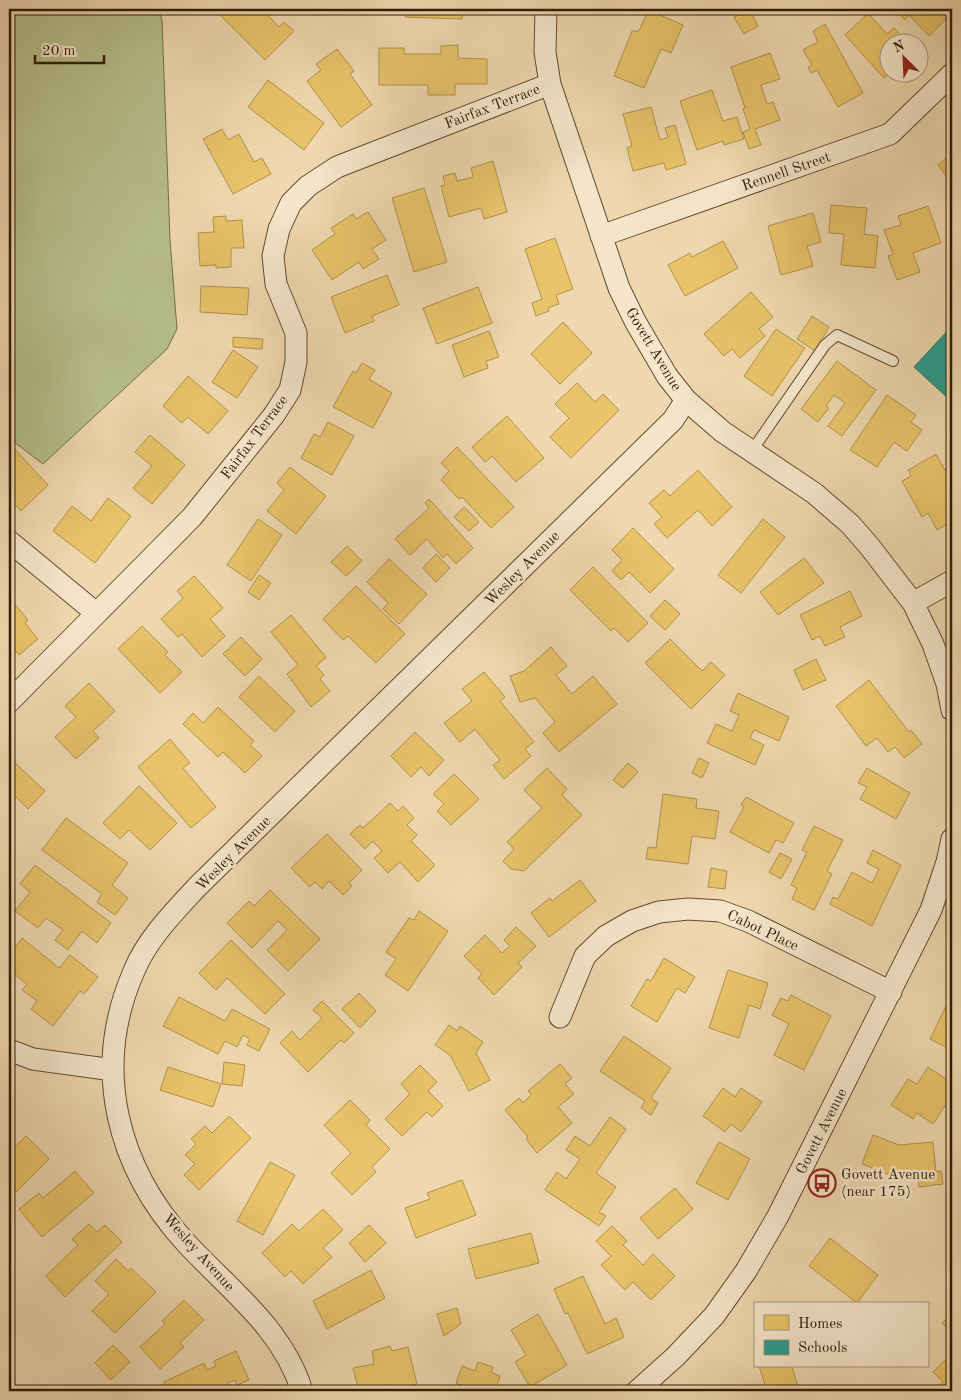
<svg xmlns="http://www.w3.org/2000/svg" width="961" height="1400" font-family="'Old Standard TT',serif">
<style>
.green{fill:#b6bf8d;stroke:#746e48}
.homes{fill:#e9c46a;stroke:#b2924b}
.schools{fill:#2a9d8f;stroke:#2c7665}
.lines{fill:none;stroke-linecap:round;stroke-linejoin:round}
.lane-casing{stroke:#604b2f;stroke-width:12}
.street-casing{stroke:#604b2f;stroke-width:23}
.lane{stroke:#f5e6cb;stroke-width:10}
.street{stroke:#f5e6cb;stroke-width:21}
.labels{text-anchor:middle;stroke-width:5;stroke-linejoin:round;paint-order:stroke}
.street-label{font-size:15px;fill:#311c04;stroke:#f5e6cb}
.poi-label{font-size:15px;fill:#311c04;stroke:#f5e6cb;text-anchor:start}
</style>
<rect width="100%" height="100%" fill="#efd8af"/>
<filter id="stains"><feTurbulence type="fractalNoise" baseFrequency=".004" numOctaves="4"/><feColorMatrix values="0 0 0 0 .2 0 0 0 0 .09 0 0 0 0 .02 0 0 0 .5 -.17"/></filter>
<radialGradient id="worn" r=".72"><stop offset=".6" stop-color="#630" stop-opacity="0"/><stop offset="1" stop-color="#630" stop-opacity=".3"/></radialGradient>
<path class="green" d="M9,9H159L162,21L170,240L177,329L167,349L43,464L9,438Z"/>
<path class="homes" d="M222,9H262L279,27L284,22L294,31L265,60L218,13Z
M406,9H463L462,19L405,17Z
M749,9L758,26L744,34L734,17Z
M894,9H942L949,16L929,36L909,15L905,20Z
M648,10L683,25L671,53L661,49L644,88L614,76L632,31H639Z
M868,13L887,34L894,28L907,42H888L890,72L884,78L845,35Z
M825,24L863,93L838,107L817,70L811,73L808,67L812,65L803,50L818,42L813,31Z
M458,45V58L487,59V84H455V95H428V85H379V48H404V54H441V46Z
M337,49L354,71L350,74L372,105L341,127L307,81L321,70L316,64Z
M770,53L780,79L761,85L767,104L773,102L780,120L755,129L761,145L749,149L743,132L750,129L743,109L745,108L731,67Z
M268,80L324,123L304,150L248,107Z
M712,90L723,121L737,117L744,139L724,145L723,141L697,150L680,101Z
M651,107L660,140L668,137L665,128L675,125L686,164L666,170L664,163L633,171L627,148L632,146L623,114Z
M222,129L228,140L239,134L254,162L262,158L271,174L233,194L203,139Z
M952,154V184L938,165Z
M493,161L507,212L484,219L481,208L449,217L441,186L445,185L443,176L455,173L457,181L473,177L471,168Z
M424,188L447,262L414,272L392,198Z
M831,205L867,208L864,234L878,236L875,268L841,265L844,234L829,233Z
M928,206L941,243L913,253L920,272L897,280L888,256L893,254L884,230L901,225L898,216Z
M368,212L386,240L372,249L379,259L363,269L359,262L332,280L312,250L335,234L331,228L353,214L356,219Z
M813,213L821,242L807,246L813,266L781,275L768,226Z
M226,216V221L242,220L244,248H231V267L216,268V265L200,266L198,233L214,232L213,217Z
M555,238L573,289L556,295L559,304L548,308L549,311L536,316L532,303L542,299L525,249Z
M723,241L738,268L685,296L668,265L690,253L692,257Z
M387,275L399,305L372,316L374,321L345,333L331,297Z
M201,286L249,288L247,315L200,312Z
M478,287L492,323L437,344L423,308Z
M751,292L773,317L759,329L765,336L740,358L732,349L724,356L704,334Z
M812,316L829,327L815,351L797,339Z
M563,322L592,353L560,384L531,354Z
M776,329L805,348L772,396L744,376Z
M489,331L499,357L486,361L488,368L464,377L452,345Z
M233,337L263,339L262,349L233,347Z
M233,350L258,367L237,398L212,382Z
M837,361L876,390L842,436L828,426L845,403L834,395L826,406L829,408L818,422L801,409Z
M362,363L375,370L369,379L392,393L373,428L333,407L353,371L356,373Z
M188,376L228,411L208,434L188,417L182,423L163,406Z
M577,383L595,402L603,394L619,410L571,458L550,437L569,418L555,404Z
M887,395L916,415L911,422L922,430L907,451L894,442L877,467L850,450Z
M507,416L544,458L516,482L492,456L485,462L472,447Z
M328,422L354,436L332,475L301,458L314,434L320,437Z
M150,435L185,465L152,504L133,488L152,466L135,452Z
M9,439L11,441L9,443L48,485L21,511L9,497Z
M457,447L514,507L491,528L462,497L459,499L441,480L449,471L441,463Z
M936,454L945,470L950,468L952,472V521L937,530L928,513L922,517L902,481L911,476L908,470Z
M290,467L326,496L296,534L267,511L284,490L277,483Z
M698,470L732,507L712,526L698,510L667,538L654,524L662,517L649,503L664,490L670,496Z
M108,498L131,516L95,563L53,531L72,506L91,521Z
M429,499L473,548L456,564L447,554L443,558L427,539L410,555L395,539L429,508L425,503Z
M464,507L479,522L469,531L454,517Z
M258,519L282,535L251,581L227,565Z
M763,519L785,537L741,593L718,575Z
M633,528L674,569L650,593L629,572L621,580L612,571L622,560L612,550Z
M347,546L362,561L346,576L331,562Z
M436,554L450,568L436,582L423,568Z
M804,558L824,583L778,615L760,592Z
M389,559L427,594L399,624L383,609L388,603L367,582Z
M593,567L648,623L628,642L614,628L611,631L570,590Z
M259,575L271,583L259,600L248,592Z
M194,576L223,608L210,619L225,636L202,657L182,634L178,637L161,619L183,598L177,591Z
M356,586L405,634L376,663L348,636L343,640L323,619Z
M850,591L862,616L840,627L845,637L825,646L820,636L812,640L800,615Z
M9,597L28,620L25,623L38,639L19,655L9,643Z
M665,600L680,614L665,630L650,616Z
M291,615L326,657L316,666L324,675L320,679L330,691L311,707L287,674L298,665L271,632Z
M142,626L168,652L165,655L182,672L160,693L118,649Z
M241,637L262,659L245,676L223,654Z
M670,639L702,671L711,662L725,675L691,709L645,663Z
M551,647L567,666L556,675L572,694L593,676L617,704L559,752L543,733L555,722L535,698L520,702L510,676L524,671Z
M816,659L826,680L803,690L794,670Z
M484,672L505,697L500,701L534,742L525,749L531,756L504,779L493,765L500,760L475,729L460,742L444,723L472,701L462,689Z
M259,676L295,711L275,732L239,697Z
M869,680L909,732L911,730L922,744L904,758L895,747L888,752L877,738L866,746L836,706Z
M89,683L115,711L93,731L99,738L76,759L55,737L76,717L65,706Z
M738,693L789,717L779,741L754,730L750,738L764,745L755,765L707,743L716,724L732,731L739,715L730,711Z
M218,707L254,741L250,745L262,756L245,773L223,752L218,757L183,724L193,713L203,723Z
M415,732L444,760L429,776L421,767L411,777L391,756Z
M170,739L190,763L183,768L216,807L191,828L138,767Z
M699,758L709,763L702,778L692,773Z
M12,760L45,791L28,809L9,790V763Z
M628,763L638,772L623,788L613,780Z
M547,768L567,789L562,795L582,815L524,871L511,869L503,861L514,849L507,842L542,808L524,790Z
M867,768L910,793L896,819L860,799L867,787L858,783Z
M454,774L479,799L451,825L437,811L444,804L433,794Z
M139,786L177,823L150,850L129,830L120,839L103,823Z
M663,794L697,799L696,808L719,811L715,839L692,836L688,864L646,859L648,847L656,848Z
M746,797L794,823L783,843L776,840L769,853L730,832L744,807L741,805Z
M390,803L398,811L403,806L414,818L407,825L417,835L411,841L435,865L418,882L400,862L388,873L374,858L382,851L373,841L365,849L350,834L360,825L363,828Z
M66,818L128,863L112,885L128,898L115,915L97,902L102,894L42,850Z
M814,826L843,840L827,871L832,874L814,910L792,899L797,888L791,885L807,852L802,850Z
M327,834L362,870L349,883L352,886L343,895L329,881L322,889L315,882L310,887L291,868Z
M873,850L901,865L872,926L830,904L833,897L838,899L852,872L872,883L879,869L867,863Z
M780,853L792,859L781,879L769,872Z
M35,865L111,923L97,943L82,931L68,950L55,940L63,930L46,918L38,928L15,911L30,892L20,884Z
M711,868L727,871L725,889L708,887Z
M580,880L596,901L549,937L531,913L550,898L552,901Z
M270,890L320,939L288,971L267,950L287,930L278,921L252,948L227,923L249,901L254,906Z
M419,911L448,931L408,991L385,975L396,959L386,952L409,918L414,920Z
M516,927L536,946L518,963L522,967L494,995L478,978L482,974L464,956L485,935L502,953L510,946L504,940Z
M22,938L59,968L70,955L98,977L84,994L80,991L53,1026L31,1009L37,1001L22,990L27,984L9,970V956Z
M231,940L285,994L265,1014L227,978L216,990L199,973Z
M664,958L695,977L685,993L677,988L657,1022L631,1006L647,979L651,981Z
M728,970L768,983L760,1009L749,1005L739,1038L709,1028Z
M359,993L376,1011L360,1028L342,1009Z
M791,995L831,1016L804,1070L774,1055L789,1024L772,1015L781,998L788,1001Z
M179,997L225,1021L232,1009L270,1029L259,1051L247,1045L250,1039L243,1035L237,1047L225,1041L218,1054L163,1026Z
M322,1001L354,1033L344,1043L341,1040L308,1072L280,1043L292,1031L300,1040L322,1018L313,1010Z
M946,1006L952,1009V1050L930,1039Z
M449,1025L457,1031L460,1026L483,1042L476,1053L490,1080L469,1091L450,1055L435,1045Z
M624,1036L671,1068L651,1098L658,1103L651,1115L641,1108L645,1101L600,1071Z
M224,1062L245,1065L242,1086L222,1084Z
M560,1064L572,1078L565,1084L574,1094L558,1107L572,1123L537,1153L526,1139L528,1137L505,1110L519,1098L523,1103L531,1095L528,1091Z
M420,1065L437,1082L428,1091L443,1106L432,1117L427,1112L402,1136L385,1119L410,1094L401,1084Z
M168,1067L221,1084L213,1107L160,1090Z
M928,1067L952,1083V1106L950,1109L945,1106L933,1124L917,1113L913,1119L891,1105L908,1079L917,1084Z
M723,1088L735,1097L741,1088L762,1102L741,1132L731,1124L725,1132L703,1116Z
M350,1100L370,1120L366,1125L390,1149L372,1167L376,1172L352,1195L331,1173L351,1153L324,1125Z
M229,1116L251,1138L199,1190L184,1175L195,1164L185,1155L196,1144L191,1139L205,1126L212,1133Z
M610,1117L626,1129L596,1173L616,1187L599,1212L606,1216L599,1226L545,1190L557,1172L566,1179L580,1159L566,1150L575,1136L590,1146Z
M873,1135L899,1145L933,1142L936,1172L941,1171L943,1184L919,1187L917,1173L893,1176L862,1164Z
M26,1136L49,1159L9,1199V1153Z
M719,1142L750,1159L728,1200L696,1183Z
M270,1162L295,1175L263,1235L237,1221Z
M75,1171L94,1193L42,1237L19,1209L39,1193L43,1198Z
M462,1180L476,1215L416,1238L405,1208L430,1199L427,1193Z
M675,1188L693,1209L658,1239L640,1218Z
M323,1209L343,1230L323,1248L332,1257L303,1284L291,1271L285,1277L262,1253L292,1224L299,1231Z
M89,1224L97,1232L105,1225L122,1242L65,1297L46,1276L78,1245L72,1239Z
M369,1225L386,1243L365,1262L349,1243Z
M612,1226L627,1241L623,1245L643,1265L653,1254L675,1276L651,1300L633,1282L625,1290L601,1265L611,1256L596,1241Z
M531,1233L539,1263L476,1279L468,1249Z
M830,1238L878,1275L857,1303L809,1266Z
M116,1259L128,1271L131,1268L156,1292L115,1333L92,1311L109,1294L95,1281Z
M371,1270L385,1298L327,1329L313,1301Z
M583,1276L605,1324L616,1318L624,1337L587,1354L568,1313L565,1314L554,1289Z
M184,1300L204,1320L180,1343L184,1347L160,1369L140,1347L165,1324L162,1321Z
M457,1308L461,1324L444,1336L437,1314Z
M952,1313V1333L942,1323Z
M538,1314L567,1365L530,1387L515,1362L526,1355L511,1330Z
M113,1345L130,1362L111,1380L95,1363Z
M390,1346L392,1351L408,1347L417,1384L385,1391H359L353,1368L374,1364L372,1351Z
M236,1351L249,1380L237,1385L235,1380L228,1383L232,1391H168L164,1382L204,1363L207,1370L216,1366L214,1361Z
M951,1354L952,1391H934L943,1382L933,1372Z
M478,1362L493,1367L491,1372L500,1376L495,1391H469L470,1389L456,1383L462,1366L475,1371Z
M759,1366H792L799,1391H767Z"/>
<path class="schools" d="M952,326V396L949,399L914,367Z"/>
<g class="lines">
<g class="lane-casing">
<path id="lane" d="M751,452L825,345L837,335L893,361"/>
</g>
<g class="street-casing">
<path id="street" d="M546,9L545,52L550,84L619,288L635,321L667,376L686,400L723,432L814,493L850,524L870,547L913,603L933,644L947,684L952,710
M601,236L890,134L952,74
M9,541L96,613
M913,603L952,581
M9,702L192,517L274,415L290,390L296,362V333L276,284L273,256L279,229L291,203L308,186L337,167L550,84
M560,1017L585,956L606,936L632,921L659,912L688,909L720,911L748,921L891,992
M9,1050L33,1059L113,1070
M302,1391C283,1329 230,1290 187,1244C117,1168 91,1069 134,971C147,939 174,912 197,887L673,420L686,400
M637,1391L675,1357L714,1316L746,1271L778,1216L931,910L947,862L952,839"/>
</g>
<use href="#lane" class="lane"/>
<use href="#street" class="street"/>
</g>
<defs>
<g id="bus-ring" transform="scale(1.4375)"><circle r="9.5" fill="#f5e6cb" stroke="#8f2418" stroke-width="1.5"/><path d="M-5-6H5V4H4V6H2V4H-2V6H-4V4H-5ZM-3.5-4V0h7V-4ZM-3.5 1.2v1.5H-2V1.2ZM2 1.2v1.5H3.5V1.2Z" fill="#8f2418"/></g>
</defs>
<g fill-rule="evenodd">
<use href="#bus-ring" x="822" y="1183"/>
</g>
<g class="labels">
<g class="street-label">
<text transform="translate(492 106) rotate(-21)" y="5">Fairfax Terrace</text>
<text transform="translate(786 171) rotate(-19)" y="5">Rennell Street</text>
<text transform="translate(654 349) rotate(59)" y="5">Govett Avenue</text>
<text transform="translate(254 437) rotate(-53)" y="5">Fairfax Terrace</text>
<text transform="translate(522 568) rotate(-45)" y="5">Wesley Avenue</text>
<text transform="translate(233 853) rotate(-45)" y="5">Wesley Avenue</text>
<text transform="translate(763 930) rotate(25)" y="5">Cabot Place</text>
<text transform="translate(821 1131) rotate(-63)" y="5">Govett Avenue</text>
<text transform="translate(199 1252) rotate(48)" y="5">Wesley Avenue</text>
</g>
<g class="poi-label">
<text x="841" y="1179">Govett Avenue<tspan x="841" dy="17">(near 175)</tspan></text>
</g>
</g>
<rect width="961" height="1400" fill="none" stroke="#efd8af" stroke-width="30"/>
<rect x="10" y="10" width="941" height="1380" fill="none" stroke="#311c04" stroke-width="2.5"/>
<rect x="15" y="15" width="931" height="1370" fill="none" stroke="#311c04"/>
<rect x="754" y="1302" width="175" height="65" fill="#f5e6cb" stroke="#a7957b"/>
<rect x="764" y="1315" width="25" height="15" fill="#e9c46a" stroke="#a7957b"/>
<text x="798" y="1328" font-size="15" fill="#311c04">Homes</text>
<rect x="764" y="1340" width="25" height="15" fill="#2a9d8f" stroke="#a7957b"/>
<text x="798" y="1352" font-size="15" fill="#311c04">Schools</text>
<g transform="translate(904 58) rotate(336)"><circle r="24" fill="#f5e6cb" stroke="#a7957b"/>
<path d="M0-4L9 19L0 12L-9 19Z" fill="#8f2418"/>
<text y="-8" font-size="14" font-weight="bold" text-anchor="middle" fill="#311c04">N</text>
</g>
<path d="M35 55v8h69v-8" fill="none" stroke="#311c04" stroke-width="2.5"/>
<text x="42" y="55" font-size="15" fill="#311c04" stroke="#f5e6cb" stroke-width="4" paint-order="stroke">20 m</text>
<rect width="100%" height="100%" filter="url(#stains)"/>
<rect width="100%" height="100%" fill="url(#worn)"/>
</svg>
